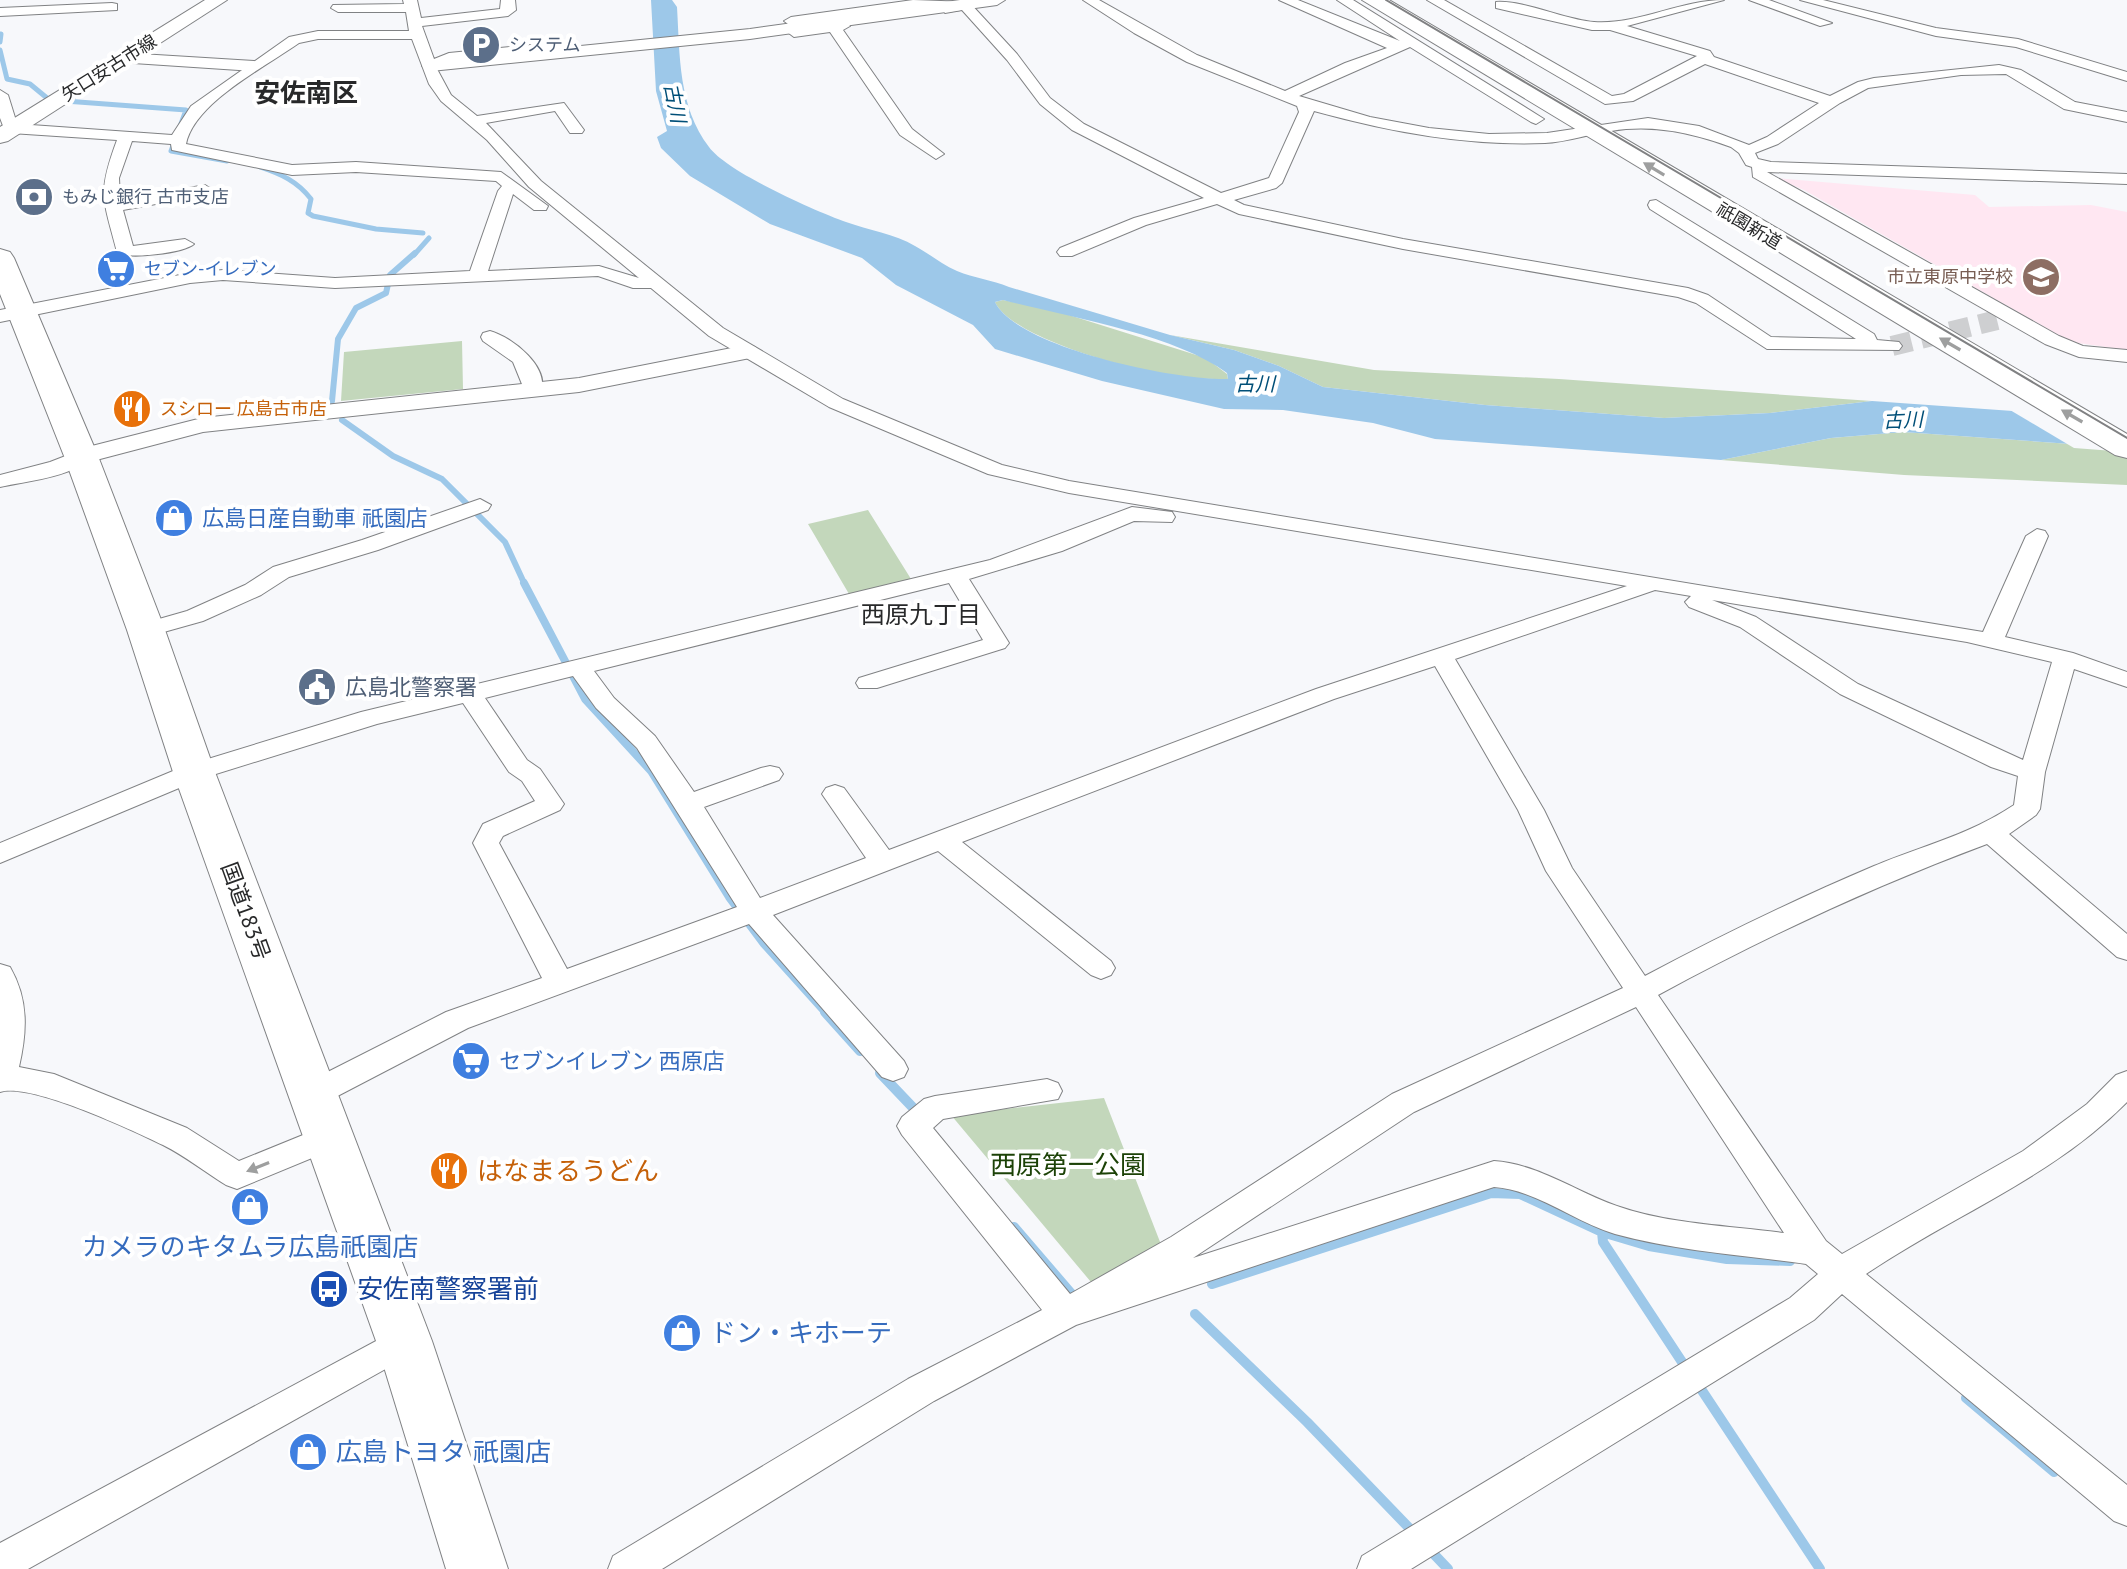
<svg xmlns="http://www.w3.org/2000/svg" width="2127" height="1569" font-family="'PT Sans','Noto Sans JP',sans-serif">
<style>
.education{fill:#ffe7f2}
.green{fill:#c3d7bb}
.water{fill:#9dc8e9;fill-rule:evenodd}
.pier{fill:#f7f8fb}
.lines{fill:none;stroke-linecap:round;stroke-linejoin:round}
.stream-far3{stroke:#9dc8e9;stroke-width:5}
.stream-far2{stroke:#9dc8e9;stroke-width:6}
.stream-far1{stroke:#9dc8e9;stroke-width:8}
.stream{stroke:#9dc8e9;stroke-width:10}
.minor-tunnel{stroke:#cecfd1;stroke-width:20;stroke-dasharray:20 10;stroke-linecap:butt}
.minor-casing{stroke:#808284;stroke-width:2}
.tertiary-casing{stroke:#808284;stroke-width:2}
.secondary-casing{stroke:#808284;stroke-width:2}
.trunk-casing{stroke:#808284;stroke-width:2}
.minor{fill:#fff;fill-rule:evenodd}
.tertiary{fill:#fff;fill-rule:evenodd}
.secondary{fill:#fff;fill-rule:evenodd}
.trunk{fill:#fff;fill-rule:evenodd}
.tram{stroke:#808183;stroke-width:2}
.oneway{fill:#9e9f9f}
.labels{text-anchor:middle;stroke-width:8;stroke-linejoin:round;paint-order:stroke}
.far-service-label{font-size:18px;fill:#4e5e75;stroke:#fff;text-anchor:start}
.far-street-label{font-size:18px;fill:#28292a;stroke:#fff}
.far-shop-label{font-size:18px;fill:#366cbe;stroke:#fff;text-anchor:start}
.far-education-label{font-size:18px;fill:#785e54;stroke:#fff;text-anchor:end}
.far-food-label{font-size:18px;fill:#c56008;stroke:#fff;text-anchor:start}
.far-water-label{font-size:20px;font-style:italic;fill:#004f78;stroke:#fff}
.shop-label{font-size:22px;fill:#366cbe;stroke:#fff;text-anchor:start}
.service-label{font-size:22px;fill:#4e5e75;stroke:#fff;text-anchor:start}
.street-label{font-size:22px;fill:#28292a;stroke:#fff}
.neighbourhood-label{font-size:24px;fill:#28292a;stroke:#fff}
.far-district-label{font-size:26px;font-weight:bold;fill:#28292a;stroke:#fff}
.near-park-label{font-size:26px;fill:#1c4207;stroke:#fff}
.near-food-label{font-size:26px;fill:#c56008;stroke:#fff;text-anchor:start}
.near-shop-label{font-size:26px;fill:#366cbe;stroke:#fff;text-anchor:start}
.near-transit-label{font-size:26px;fill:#164399;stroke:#fff;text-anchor:start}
</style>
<rect width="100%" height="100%" fill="#f7f8fb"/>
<path class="education" d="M1775,178L1975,195L1989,207L2091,205L2127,212V350L2071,342L1804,190Z"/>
<path class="green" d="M1003,300L1053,310L1206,358L1227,374L1228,379C1211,379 1195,379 1179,377C1138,372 1012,339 995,302Z
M1170,335L1374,370L1559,379L1872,401L1770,413L1664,418L1485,405L1323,387L1279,366L1234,350Z
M462,341L463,389L341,401L344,352Z
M1903,432L2127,448V485L1904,475L1721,460L1831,438Z
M868,510L911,579L849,594L808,524Z
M1104,1098L1162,1247L1096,1288L951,1115Z"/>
<path class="water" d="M651,0H672L677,7C680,56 678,106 709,147C727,172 815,211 846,222C868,230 895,234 915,246C930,254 941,264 957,271C974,278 992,280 1009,287L1170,335L1234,350L1279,366L1323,387L1485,405L1664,418L1770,413L1872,401L2127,419V448L1903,432L1831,438L1721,460L1435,439L1373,423L1283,410L1224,409L1102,381L995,349L973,325L896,285L862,258L770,224L690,176L661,148L657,137L667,131L656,91ZM1003,300C1068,317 1174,334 1227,373L1228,379C1179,381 1017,348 995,302Z"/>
<path class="pier" d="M2005,407L2127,415V452L2074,448Z"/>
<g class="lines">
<path class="stream-far3" d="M0,42L1,34
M0,50L7,79L30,84L47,98
M65,101L186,110L171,151L227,161
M260,167C281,174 297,181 311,199L308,213L313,216L376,229L423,233
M414,255L429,238"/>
<path class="stream-far2" d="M332,401L338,339L356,308L386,293L390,275L415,253
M342,420L393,456L442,479L505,542L525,585"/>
<path class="stream-far1" d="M524,583L585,699L651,771L729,897L764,944L827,1014"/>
<path class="stream" d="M825,1012L860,1051
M880,1073L920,1115
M1014,1227L1075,1298
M1602,1232L1603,1242L1686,1368
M1212,1284L1491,1193L1520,1194L1602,1232L1649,1246L1727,1259L1790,1261
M1195,1314L1307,1422L1414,1533
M1701,1389L1820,1569
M1966,1398L2054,1472
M1429,1549L1448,1569"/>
<path class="minor-tunnel" d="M1892,346L1997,320"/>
<g class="minor-casing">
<path id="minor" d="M403,0H417L421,18L500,9L501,0H515L516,10L508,16L422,26L434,59L449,53L563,42V48L558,49L452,61L437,69L451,95L477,116L564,103L584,130L582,133H570L555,111L486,123L541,181L723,328L843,399L1002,465L1069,481L1983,632L2026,536L2037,529L2045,531L2048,536L2005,637L2073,653L2127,672V687L2074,669L2045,772L2040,809L2036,815L2009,834L2127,934V960L2117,957L1987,844C1874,886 1765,937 1658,995L1826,1241L1842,1254L2023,1151L2087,1104L2116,1075L2127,1071V1102C2052,1178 1953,1215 1866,1274L2127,1485V1526L2114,1521L1842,1294L1814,1320L1411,1569H1357L1362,1556L1790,1298L1818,1274L1806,1264C1743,1255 1676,1251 1615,1234C1574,1222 1537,1190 1494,1187L1076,1325L934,1401L662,1569H608L613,1556L908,1379L1042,1310L902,1135L897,1126L902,1117L924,1099L935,1096L1047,1079L1058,1083L1062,1091L1058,1099L943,1119L933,1128L1070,1294L1171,1237L1392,1094L1623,988L1546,871L1518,810L1435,666L1334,699L962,842L1111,961L1115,968L1111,975L1101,979L1091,975L938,851L773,915L904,1061L908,1069L904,1077L893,1081L882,1077L749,924L468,1028L326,1102L315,1105L304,1102L300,1093L304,1084L446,1012L542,978L473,843L483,824L535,801L522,781L509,772L463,703L377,724L203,778L0,863V843L185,766L361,712L990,560L1132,507L1172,512L1175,517L1172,522L1134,521L1062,551L969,579L1009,643L1005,648L877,688H859L856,683L859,678L983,640L949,583L594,671L614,698L655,736L694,792L761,768L770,766L779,768L783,774L779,780L704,807L760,898L866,858L822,794L826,788L835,785L844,788L889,850L1316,689L1627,586L1069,493L988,474L829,407L709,336L651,288H633L598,276L335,288L223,280L190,283L0,322V310L190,273L223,270L335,278L470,271L498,191L502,186L496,181L356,172L292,175L172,150L171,144L132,141L119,178L120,201L205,185L213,190L205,195L123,210L133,246L185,239L194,244C184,253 127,260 117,252C103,198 97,194 117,140L11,133L5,131L0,118V90L8,95L17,124L172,135L191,106L289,37L318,31H409L406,12H338L331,8L333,5L404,4ZM318,39H412L429,84L441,101L487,140L529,187L639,278L599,266L488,271L513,194L534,210H546L548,206L501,172L356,162L292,165L186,144C194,103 265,67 299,43ZM1655,590L1691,596L1685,602L1689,607L1740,627L1840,694L1991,767L2018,776L2014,805C1967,836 1924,845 1874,866C1796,899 1720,936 1645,976L1572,868L1544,810L1455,659ZM1712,600L1967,642L2052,662L2023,760L1858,684L1756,617ZM573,676L596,708L637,748L737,907L567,969L499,843L503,836L560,810L564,804L540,769L527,760L485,698ZM1636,1007L1784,1233C1732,1226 1669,1224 1620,1207C1578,1193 1539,1164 1494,1161L1193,1258L1414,1112Z
M913,0L969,2L1017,54L1050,98L1084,124L1221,193L1269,178L1299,112L1297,106L1187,62L1134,33L1083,0H1099L1197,55L1285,91L1345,63L1387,48L1279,0H1298L1400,41L1337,0H1353L1544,119L1536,124L1531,122L1410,47L1299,96L1370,117L1429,128L1489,134L1547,133L1648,118L1699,126L1749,145L1767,137L1819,103L1705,64L1633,101L1605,104L1427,0H1444L1612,96L1624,94L1697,56L1610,30H1592L1496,8V2C1524,0 1565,20 1594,22C1638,25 1680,0 1724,0L1627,26L1710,51L1714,57L1830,96L1858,82L1874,78L1999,65L2021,70L2075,102L2127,112V122L2064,109L2006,74L1961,75L1868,88L1840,103L1778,144L1755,153L1758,159L1771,162L2127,174V184L1767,172L2059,336L2083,346L2127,350V362L2079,357L2045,344L1753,177L1752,167L1746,165L1739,153L1731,147C1692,133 1654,124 1611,131C1589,134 1567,142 1545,143C1466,146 1390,132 1314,111L1282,183L1276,188L1234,200L1244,205L1403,239L1688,288L1708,295L1771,337L1856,339L1650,209L1648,205L1650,201L1656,200L1874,334L1877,340L1899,342L1902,346L1899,350L1767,349L1696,303L1678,297L1403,249L1239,214L1217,204L1146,225L1072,256H1060L1057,252L1060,248L1134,218L1204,198L1072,130L1040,104L1007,60L962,10L945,13L943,10L949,6L793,27L848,23L850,26L843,30L912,129L944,154L936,159L900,135L830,32L794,37L786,31L792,27L784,21L791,17Z
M1749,0H1769L1832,23L1820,26Z
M1800,0H1823L1936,28L2018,39L2127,72V81L2016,47L1936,36Z
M112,3L117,4V10L0,16V8Z
M490,331C512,337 552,368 540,394H526L513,362L483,341L481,337L483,333Z
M81,450L91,456C73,478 26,481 0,487V475L50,462Z
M480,499L491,505L488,510L378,550L289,577L261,595L203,621L146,637L138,635L134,630L138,625L187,611L245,585L273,567L362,540Z
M0,964L10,967C29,1000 27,1032 19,1067L54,1074L187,1128L239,1161L330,1124L341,1128L346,1137L341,1146L237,1189L226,1185C205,1172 185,1156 163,1145C132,1130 30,1082 0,1092Z
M404,1326L416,1330L421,1341L416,1352L28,1569H0V1543Z"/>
</g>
<g class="tertiary-casing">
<path id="tertiary" d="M960,0H1005L997,5L750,39L431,71L422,66L431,61L750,29Z
M124,53L254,61L263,66L254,71L118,62L115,58Z
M747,345L755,347L759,352L755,357L579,392L203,432L81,464L72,461L68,456L72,451L202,418L579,378Z"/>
</g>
<g class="secondary-casing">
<path id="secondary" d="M205,0H227L8,141L0,143V127Z"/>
</g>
<g class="trunk-casing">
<path id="trunk" d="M1362,0H1389L2127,434V458L2115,455Z
M0,249L10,252L14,258L98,456L165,630L215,772L432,1341L508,1569H446L376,1341L173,772L127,630L64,456L0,294Z"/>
</g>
<use href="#minor" class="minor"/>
<use href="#tertiary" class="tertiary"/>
<use href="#secondary" class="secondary"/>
<use href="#trunk" class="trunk"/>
<path class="tram" d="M1386,0L2127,438"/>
</g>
<defs><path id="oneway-solid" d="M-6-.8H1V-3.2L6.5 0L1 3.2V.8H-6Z" transform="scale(2)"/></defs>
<g class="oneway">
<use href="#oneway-solid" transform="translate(1654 169) rotate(-149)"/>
<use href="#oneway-solid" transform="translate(1950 344) rotate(-150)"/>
<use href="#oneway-solid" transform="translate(2072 416) rotate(-150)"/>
<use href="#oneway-solid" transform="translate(258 1167) rotate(158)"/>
</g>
<defs>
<g id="parking-disc" transform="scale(2)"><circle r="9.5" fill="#5c6f8a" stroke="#fff"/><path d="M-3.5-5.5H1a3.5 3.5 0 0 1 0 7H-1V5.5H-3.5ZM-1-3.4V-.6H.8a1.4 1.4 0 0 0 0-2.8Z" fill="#fff"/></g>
<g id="bank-disc" transform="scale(2)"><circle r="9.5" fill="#5c6f8a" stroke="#fff"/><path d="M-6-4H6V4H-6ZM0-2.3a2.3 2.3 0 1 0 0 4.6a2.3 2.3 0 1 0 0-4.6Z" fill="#fff"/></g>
<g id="supermarket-disc" transform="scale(2)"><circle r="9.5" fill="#3f7fe0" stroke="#fff"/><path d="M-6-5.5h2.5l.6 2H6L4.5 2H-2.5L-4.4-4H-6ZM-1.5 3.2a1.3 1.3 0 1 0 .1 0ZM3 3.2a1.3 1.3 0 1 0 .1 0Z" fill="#fff"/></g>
<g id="school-disc" transform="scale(2)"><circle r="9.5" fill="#8d6e63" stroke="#fff"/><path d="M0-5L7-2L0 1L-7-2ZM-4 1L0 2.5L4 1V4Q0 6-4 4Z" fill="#fff"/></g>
<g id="restaurant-disc" transform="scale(2)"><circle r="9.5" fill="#e8710a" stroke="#fff"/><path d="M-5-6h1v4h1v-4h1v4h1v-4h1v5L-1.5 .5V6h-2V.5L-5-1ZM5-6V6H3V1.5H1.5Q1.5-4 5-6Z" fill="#fff"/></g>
<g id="shop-disc" transform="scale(2)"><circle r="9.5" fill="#3f7fe0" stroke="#fff"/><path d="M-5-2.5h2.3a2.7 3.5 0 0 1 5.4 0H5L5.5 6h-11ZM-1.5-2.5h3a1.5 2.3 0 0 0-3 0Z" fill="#fff"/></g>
<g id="civic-disc" transform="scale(2)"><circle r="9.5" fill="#5c6f8a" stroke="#fff"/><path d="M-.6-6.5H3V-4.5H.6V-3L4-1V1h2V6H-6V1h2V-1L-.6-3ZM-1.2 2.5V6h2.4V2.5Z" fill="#fff"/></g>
<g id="bus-disc" transform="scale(2)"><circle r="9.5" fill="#1a4fb4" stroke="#fff"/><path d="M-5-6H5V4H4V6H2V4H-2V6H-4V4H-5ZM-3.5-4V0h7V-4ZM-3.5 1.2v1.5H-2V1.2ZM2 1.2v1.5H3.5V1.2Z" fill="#fff"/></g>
</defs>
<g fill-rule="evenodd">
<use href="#parking-disc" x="481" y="45"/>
<use href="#bank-disc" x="34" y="197"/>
<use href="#supermarket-disc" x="116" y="269"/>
<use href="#school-disc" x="2041" y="277"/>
<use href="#restaurant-disc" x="132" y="409"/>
<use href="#shop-disc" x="174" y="518"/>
<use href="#civic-disc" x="317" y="687"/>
<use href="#supermarket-disc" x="471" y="1061"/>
<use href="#restaurant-disc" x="449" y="1171"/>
<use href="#shop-disc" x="250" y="1207"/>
<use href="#bus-disc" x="329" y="1289"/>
<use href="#shop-disc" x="682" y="1333"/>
<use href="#shop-disc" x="308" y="1452"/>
</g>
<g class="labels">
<g class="far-service-label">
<text x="509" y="51">システム</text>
<text x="62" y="203">もみじ銀行 古市支店</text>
</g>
<g class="far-street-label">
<text transform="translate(109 68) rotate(-32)" y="6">矢口安古市線</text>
<text transform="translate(1749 226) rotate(31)" y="6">祇園新道</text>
</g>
<g class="far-shop-label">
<text x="144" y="275">セブン-イレブン</text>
</g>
<g class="far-education-label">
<text x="2013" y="283">市立東原中学校</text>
</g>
<g class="far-food-label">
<text x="160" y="415">スシロー 広島古市店</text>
</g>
<g class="far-water-label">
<text transform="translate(675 103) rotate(79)" y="7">古川</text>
<text x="1255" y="391">古川</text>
<text transform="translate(1903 420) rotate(-2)" y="7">古川</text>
</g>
<g class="shop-label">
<text x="202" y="526">広島日産自動車 祇園店</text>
<text x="499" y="1069">セブンイレブン 西原店</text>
</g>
<g class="service-label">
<text x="345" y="695">広島北警察署</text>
</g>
<g class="street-label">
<text transform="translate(246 911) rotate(70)" y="8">国道183号</text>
</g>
<g class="neighbourhood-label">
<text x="921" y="623">西原九丁目</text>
</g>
<g class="far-district-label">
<text x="306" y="102">安佐南区</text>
</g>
<g class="near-park-label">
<text x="1068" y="1174">西原第一公園</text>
</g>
<g class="near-food-label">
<text x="477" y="1180">はなまるうどん</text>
</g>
<g class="near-shop-label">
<text x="250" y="1256" text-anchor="middle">カメラのキタムラ広島祇園店</text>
<text x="710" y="1342">ドン・キホーテ</text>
<text x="336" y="1461">広島トヨタ 祇園店</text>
</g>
<g class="near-transit-label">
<text x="357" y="1298">安佐南警察署前</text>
</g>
</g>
</svg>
